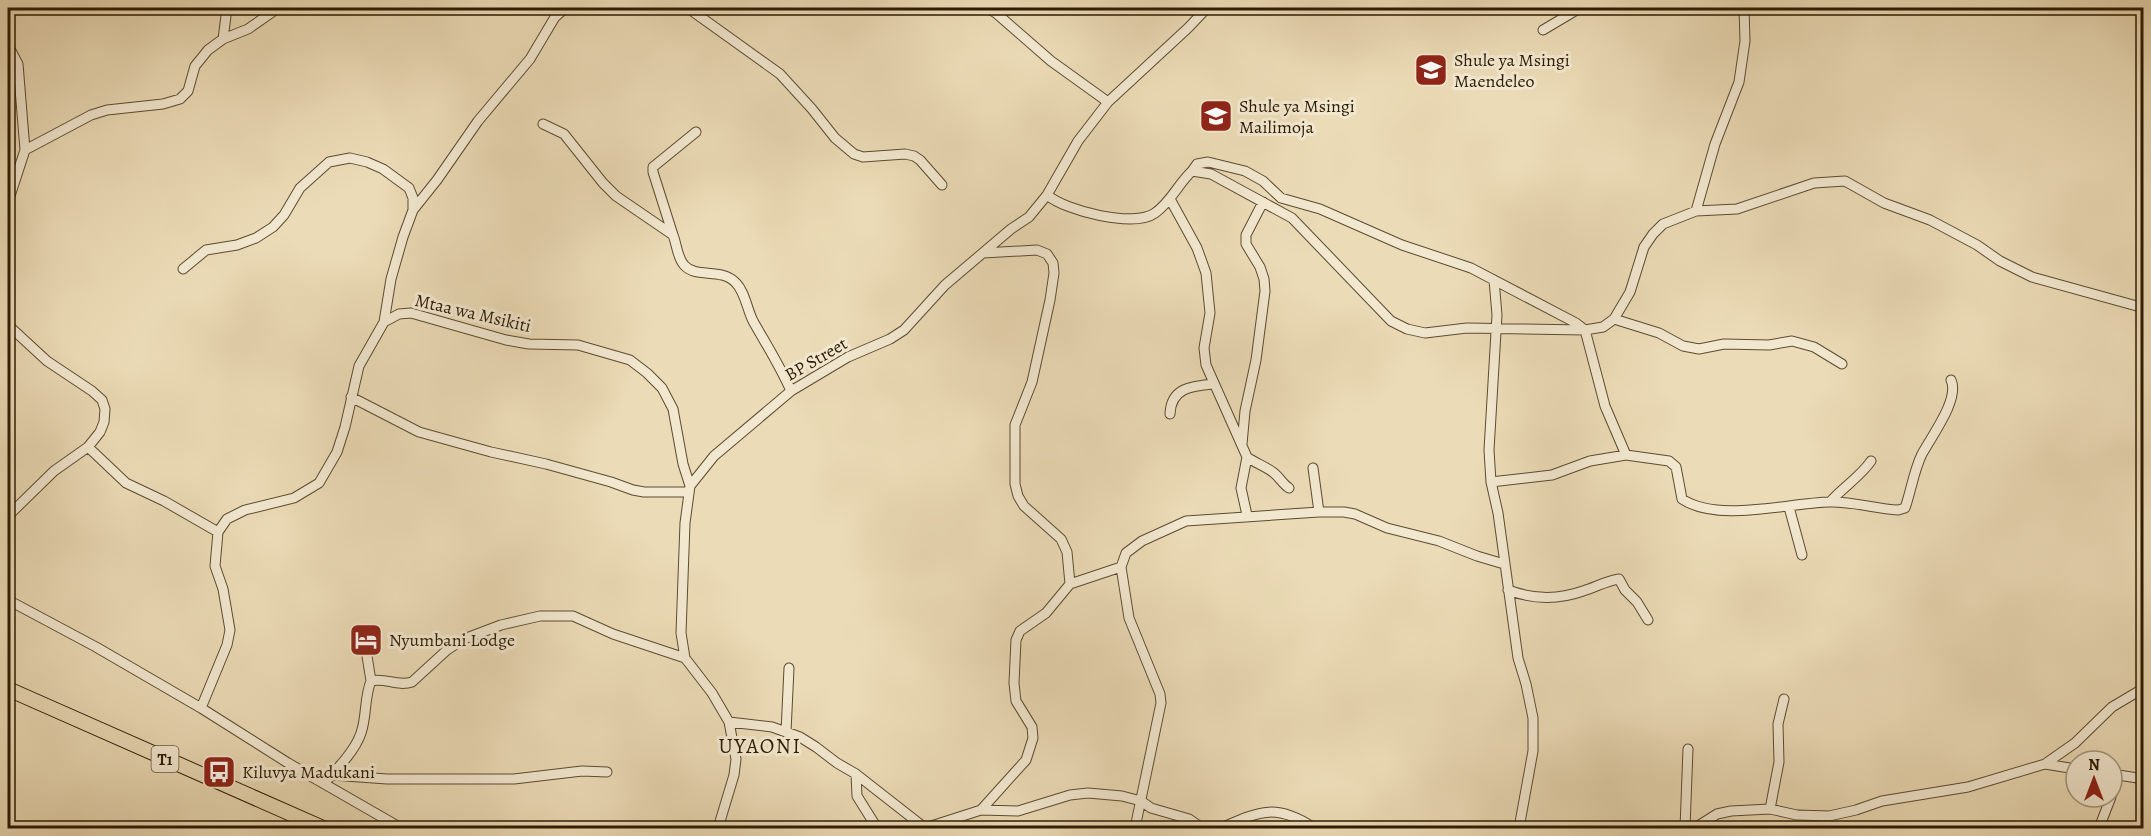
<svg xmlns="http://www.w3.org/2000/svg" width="2151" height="836" font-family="Alegreya,serif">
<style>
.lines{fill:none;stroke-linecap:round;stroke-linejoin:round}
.minor-casing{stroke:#5c4b30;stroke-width:11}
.highway-casing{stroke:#2d1b03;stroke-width:16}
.minor{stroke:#f2e8d0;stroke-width:9}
.highway{stroke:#ebdbb6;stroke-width:14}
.labels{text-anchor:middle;stroke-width:6;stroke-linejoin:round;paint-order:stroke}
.shield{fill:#f2e8d0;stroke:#685840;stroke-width:1.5}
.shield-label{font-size:16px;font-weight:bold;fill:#2d1b03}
.poi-label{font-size:18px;fill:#2d1b03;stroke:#f2e8d0;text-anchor:start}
.street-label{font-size:18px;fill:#2d1b03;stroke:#f2e8d0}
.quarter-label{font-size:21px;letter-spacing:1.5px;fill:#2d1b03;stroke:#f2e8d0}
</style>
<rect width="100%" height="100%" fill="#ebdbb6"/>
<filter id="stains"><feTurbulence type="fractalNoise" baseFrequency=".00333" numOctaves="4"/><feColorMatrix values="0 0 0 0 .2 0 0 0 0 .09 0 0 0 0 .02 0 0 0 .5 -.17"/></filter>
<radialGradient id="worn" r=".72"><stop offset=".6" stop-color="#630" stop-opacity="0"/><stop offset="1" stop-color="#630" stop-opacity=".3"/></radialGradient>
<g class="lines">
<g class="minor-casing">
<path id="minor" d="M688,8L780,74L812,109L835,138L854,154L863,157L905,154L914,156L920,160L942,185
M987,8L996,13L1051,61L1108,102
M1543,30L1580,8
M223,39L227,8
M8,45L18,64L25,150L8,202
M8,82L18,64
M543,124L564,134L603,183L616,196L673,235C677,245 677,257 684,265C696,279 721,267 736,283C745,292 747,309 753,321C766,344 780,366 791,391
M25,150L91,115L107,110L163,104L180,99L188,91L195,66L208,50L223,39L248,29L278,8
M1192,171L1197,164L1208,162L1245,171L1263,181L1281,198L1320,209L1402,245L1471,268L1576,323L1585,330L1605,406L1626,455
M1047,195C1066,211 1134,228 1155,213C1171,202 1178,184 1192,171L1211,174L1292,218L1391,321L1407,329L1425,333L1467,328L1585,330L1603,327L1614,319L1630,292L1644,247L1653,234L1663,224L1696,211L1737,209L1814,183L1845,181L1884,203L1930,220L1977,245L2000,261L2032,277L2144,308
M1170,199L1197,248L1206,273L1210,313L1204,348L1206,365L1247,457L1241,488L1247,515
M1696,211L1715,144L1739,82L1745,41L1744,8
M673,235L653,172V167L696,132
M183,269L206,250L237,245L256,238L273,227L284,215L300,188L329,162L350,158L367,162L383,169L409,188L413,198V210
M1494,280L1497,315L1489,450L1491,482L1498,513L1518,658L1526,684L1533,718V751L1519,828
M1614,319L1659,333L1683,346L1699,349L1724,344L1769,345L1792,341L1814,347L1842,364
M384,322L391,279L403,237L413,210L437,180L478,121L530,59L555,17L563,10L572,8
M8,325L47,361L92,391L102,400L105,409L104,422L100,432L88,447L54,471L8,516
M351,397L419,432L491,452L546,464L611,482L633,490L644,492H689
M1170,414C1171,388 1191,386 1213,384
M1242,444L1245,411L1256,360L1265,291L1264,279L1260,267L1246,244V235L1263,202
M88,447L126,483L164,501L218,532
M1247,457C1255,463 1267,467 1274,473C1280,478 1283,484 1289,488
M1313,468L1319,512
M1491,482L1552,475L1590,461L1626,455L1669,461L1676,467L1682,499C1718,523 1788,503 1829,502C1852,501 1876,509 1898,510L1905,508C1911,491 1914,470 1922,454C1931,437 1960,399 1951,380
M1830,502C1843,487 1860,477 1871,461
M1789,507L1802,555
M1121,567L1129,618L1160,694L1161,703L1135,828
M1070,584L1121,567L1126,553L1142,541L1186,521L1319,512H1344L1355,514L1387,528L1439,541L1477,556L1504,564
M1508,590C1532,599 1558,600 1583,591C1596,587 1606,581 1619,579L1625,590L1637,602L1648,620
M8,600L96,647L201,708L288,763L401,828
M363,631L371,681
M201,708L227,645L230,630L223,589L215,566L218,532L227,519L245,510L294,498L319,483L337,452L345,427L359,366L384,322L399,314L411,313L506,340L529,344L578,345L630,360L647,373L662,388L673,409L683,464L690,486
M729,722L772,727L800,737L816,747L837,763L856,774L925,828
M786,732L789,668
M2045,764L2076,769
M856,774L857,796L877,828
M2112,774L2144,779
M332,775L387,779H514L582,771L607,772
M324,783C337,769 355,751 361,733C367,716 364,698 371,681C385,677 397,687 412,682L447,650L464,639L501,625L540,616H573L613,634L685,658
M2112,794L2113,775
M1770,809L1779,762L1778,724L1784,699
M981,810L1026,760L1033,738L1032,727L1016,701L1014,683L1016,640L1020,631L1046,613L1070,584L1067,552L1061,539L1024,506L1018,496L1015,484V425L1032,382L1050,300L1054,273L1053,263L1047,254L1037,250L983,253
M718,828L734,775L736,759L729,722L712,693L685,658L681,633L685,523L690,486L714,456L791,391L848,357L890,339L904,330L945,285L1011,229L1029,217L1047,195L1078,141L1108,102L1188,28L1207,8
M925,828L981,810L1018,811L1070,795L1088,793L1122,796L1141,801L1151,808L1189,819L1202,828H1212
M1221,828C1260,811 1276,803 1314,828
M1685,828L1688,749
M1695,828L1717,814L1731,811L1770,809L1797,815L1829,816L1856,810L1882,801L1968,787L2045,764L2075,743L2112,707L2144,688
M2099,828L2111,797"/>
</g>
<g class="highway-casing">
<path id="highway" d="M8,689L323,828"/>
</g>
<use href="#minor" class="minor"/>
<use href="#highway" class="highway"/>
</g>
<defs>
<g id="school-square" transform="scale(1.725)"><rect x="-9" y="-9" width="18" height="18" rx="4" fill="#8f2418" stroke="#f2e8d0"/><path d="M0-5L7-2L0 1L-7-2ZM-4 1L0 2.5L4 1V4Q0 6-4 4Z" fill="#fff"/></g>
<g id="hotel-square" transform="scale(1.725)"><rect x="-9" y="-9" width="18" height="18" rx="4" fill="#8f2418" stroke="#f2e8d0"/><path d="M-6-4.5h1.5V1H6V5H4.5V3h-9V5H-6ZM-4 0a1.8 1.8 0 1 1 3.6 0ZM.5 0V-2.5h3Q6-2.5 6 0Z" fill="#fff"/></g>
<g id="bus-square" transform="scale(1.725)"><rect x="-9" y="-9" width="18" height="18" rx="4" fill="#8f2418" stroke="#f2e8d0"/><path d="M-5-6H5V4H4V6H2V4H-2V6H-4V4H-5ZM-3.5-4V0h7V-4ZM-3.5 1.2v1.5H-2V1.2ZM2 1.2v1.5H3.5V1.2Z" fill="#fff"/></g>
</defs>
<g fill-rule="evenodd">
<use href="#school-square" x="1431" y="70"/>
<use href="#school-square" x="1216" y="116"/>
<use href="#hotel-square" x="366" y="640"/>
<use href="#bus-square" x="219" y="772"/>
</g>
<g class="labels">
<rect class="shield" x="151.5" y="746" width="27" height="26" rx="4.5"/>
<g class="shield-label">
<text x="165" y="765">T1</text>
</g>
<g class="poi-label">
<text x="1454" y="66">Shule ya Msingi<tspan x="1454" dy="21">Maendeleo</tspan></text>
<text x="1239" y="112">Shule ya Msingi<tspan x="1239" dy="21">Mailimoja</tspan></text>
<text x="389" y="646">Nyumbani Lodge</text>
<text x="242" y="778">Kiluvya Madukani</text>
</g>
<g class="street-label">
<text transform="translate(473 313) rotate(13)" y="6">Mtaa wa Msikiti</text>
<text transform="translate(816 359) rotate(-30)" y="6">BP Street</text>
</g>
<g class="quarter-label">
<text x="760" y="753">UYAONI</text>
</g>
</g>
<rect width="2151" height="836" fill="none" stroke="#ebdbb6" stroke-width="30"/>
<rect x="9" y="9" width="2133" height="818" fill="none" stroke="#2d1b03" stroke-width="3"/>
<rect x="15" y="15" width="2121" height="806" fill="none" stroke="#2d1b03" stroke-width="1.5"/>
<g transform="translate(2094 779)"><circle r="28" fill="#f2e8d0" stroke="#a3967e" stroke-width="1.5"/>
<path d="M0-4.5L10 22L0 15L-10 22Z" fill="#8f2418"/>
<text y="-9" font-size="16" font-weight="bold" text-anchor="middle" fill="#2d1b03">N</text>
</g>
<rect width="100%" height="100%" filter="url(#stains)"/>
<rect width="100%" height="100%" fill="url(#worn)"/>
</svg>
